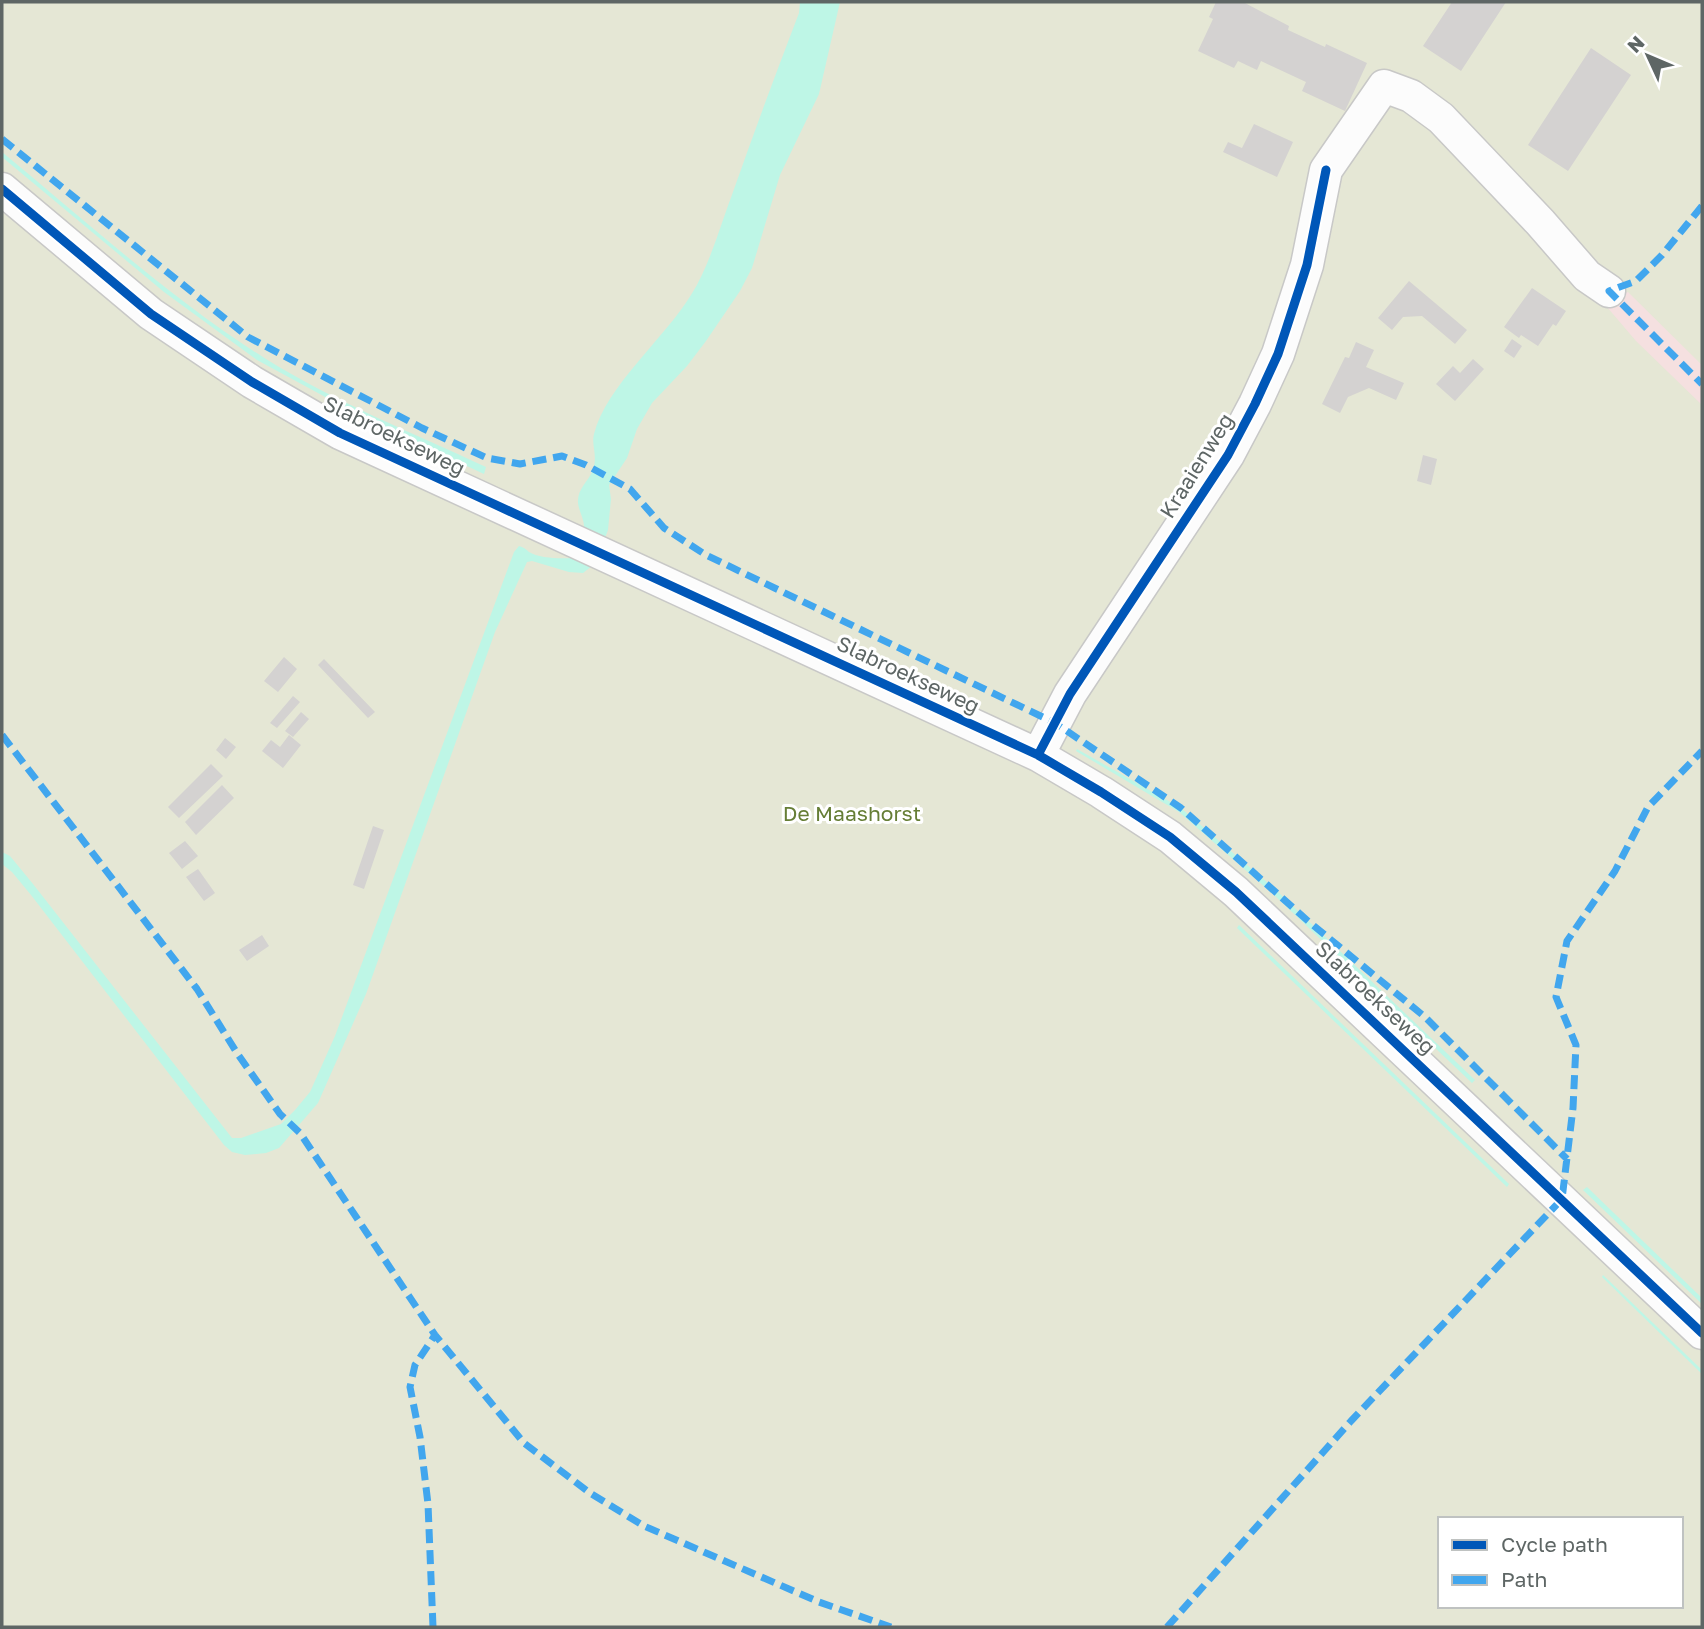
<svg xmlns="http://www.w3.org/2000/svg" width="1704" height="1629" font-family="'Golos Text',sans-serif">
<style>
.green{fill:#e5e7d5;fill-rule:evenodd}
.sand{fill:#f5e0e0}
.water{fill:#bef6e6}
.building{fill:#d4d2d1}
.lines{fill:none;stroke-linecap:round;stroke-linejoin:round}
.minor-casing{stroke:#c8c8c7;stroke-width:35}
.minor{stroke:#fcfcfc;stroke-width:32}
.quiet{stroke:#41a6ee;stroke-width:7;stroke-dasharray:14 7;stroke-linecap:butt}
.cycleway-casing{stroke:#fff;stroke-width:13}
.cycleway{stroke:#0057b8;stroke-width:9}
.labels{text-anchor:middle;stroke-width:6;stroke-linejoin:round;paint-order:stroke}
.street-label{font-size:21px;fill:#5e6665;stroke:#fff}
.park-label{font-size:21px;fill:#667e36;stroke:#fff}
</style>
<rect width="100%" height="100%" fill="#eee9e9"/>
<path class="green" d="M2,2H1702V1627H2ZM1440,1519H1681V1606H1440Z"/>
<path class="sand" d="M1628,292L1702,365V405L1636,341L1595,293L1622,294Z"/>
<path class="water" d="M800,2H840L819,94L780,175L752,268L740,291L706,341L687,366L652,403L637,429L627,458L609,485L611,499L608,530L603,543L583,533C587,523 579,513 578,503C577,489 588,482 593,470C598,455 591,445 594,434C606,386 665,338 691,295C710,265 720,226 733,192C754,132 776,73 799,13Z
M2,152C88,223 172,300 266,359C335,402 413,433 486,467L484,474L366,419L257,360L164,292L2,157Z
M519,546C523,547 526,549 529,552C538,558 560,559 570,558L575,551L592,566L583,573L569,572L532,561L527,562L495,632L366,994L318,1103L279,1148L266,1153L245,1155L232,1152L224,1145L31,895L12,872L2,864V852L10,856L33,884L232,1138H241L281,1124L295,1110L310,1092L335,1036L514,552Z
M1077,749L1181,808L1275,889L1475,1080L1472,1083L1273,894L1179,812L1076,751Z
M1239,925L1509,1184L1507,1187L1237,928Z
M1587,1187L1702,1298V1304L1583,1190Z
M1603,1275L1702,1370V1374L1602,1277Z"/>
<path class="building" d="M1216,2H1243L1289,26L1288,30L1325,47L1326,44L1367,63L1345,111L1302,91L1306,82L1261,61L1257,70L1238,61L1234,68L1198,51L1213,19L1209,17Z
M1452,2H1506L1461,71L1423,46Z
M1591,48L1631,75L1568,171L1528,145Z
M1254,124L1293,142L1277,177L1223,152L1228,142L1242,148Z
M1409,281L1467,330L1455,344L1422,316L1403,317L1392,330L1378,318Z
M1532,288L1566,311L1556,326L1553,324L1538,346L1521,335L1519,338L1504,327Z
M1512,339L1522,346L1514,358L1504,351Z
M1356,342L1374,350L1366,367L1404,383L1396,400L1369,388L1348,397L1340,413L1322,404L1345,357L1349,358Z
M1473,359L1484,369L1455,401L1436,384L1453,366L1460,373Z
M1423,455L1437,459L1431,485L1417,481Z
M284,657L297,669L278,692L264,681Z
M324,659L375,712L368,718L318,665Z
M293,696L300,702L277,728L270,723Z
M301,712L309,719L293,737L285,731Z
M289,735L301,745L283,768L262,751L271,740L280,747Z
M225,738L236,747L226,759L216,750Z
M211,764L223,776L179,818L168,807Z
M222,785L234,798L196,835L185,822Z
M373,826L384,830L364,889L353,885Z
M185,841L198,856L182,869L169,853Z
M198,869L215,893L204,901L186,877Z
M262,935L269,946L247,961L239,950Z"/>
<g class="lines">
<g class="minor-casing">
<path id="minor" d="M2,189L151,314L252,382L340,433L1038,755L1101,792L1170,837L1236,892L1702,1333
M1038,755L1070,694L1228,455L1255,404L1278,354L1307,265L1326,170L1384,86L1411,96L1441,118L1540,222L1587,276L1609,291"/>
</g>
<use href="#minor" class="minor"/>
<path class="quiet" d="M2,139L248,337L422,428L487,458L520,464L562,456L586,465L630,489L664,528L706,555L1055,723L1181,808L1308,921L1425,1017L1567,1159
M1702,206L1662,255L1636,281L1609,291L1702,384
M2,735L197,989L237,1053L280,1114L300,1133L435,1335L524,1443L590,1493L644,1526L819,1602L891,1627
M433,1627L428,1504L420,1437L410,1387L415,1365L435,1335
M1167,1627L1351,1421L1562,1199L1573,1108L1576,1045L1556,997L1567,941L1615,871L1648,807L1702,751"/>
<g class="cycleway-casing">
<path id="cycleway" d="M2,189L151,314L252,382L340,433L1038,755L1101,792L1170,837L1236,892L1702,1333
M1038,755L1070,694L1228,455L1255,404L1278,354L1307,265L1326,170"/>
</g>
<use href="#cycleway" class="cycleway"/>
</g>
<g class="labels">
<g class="street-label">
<text transform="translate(394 436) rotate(26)" y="7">Slabroekseweg</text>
<text transform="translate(1197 466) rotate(-58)" y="7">Kraaienweg</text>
<text transform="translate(908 675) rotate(25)" y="7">Slabroekseweg</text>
<text transform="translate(1375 998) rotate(43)" y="7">Slabroekseweg</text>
</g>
<g class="park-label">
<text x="852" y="821">De Maashorst</text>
</g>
</g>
<rect width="1704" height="1629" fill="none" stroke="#5e6665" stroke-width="7"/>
<rect x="1438" y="1517" width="245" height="91" fill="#ffffff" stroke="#bfc2c1" stroke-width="2"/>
<rect x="1452" y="1540" width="35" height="10" fill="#0057b8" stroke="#bfc2c1" stroke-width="2"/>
<text x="1501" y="1552" font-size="21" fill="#5e6665">Cycle path</text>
<rect x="1452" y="1575" width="35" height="10" fill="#41a6ee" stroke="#bfc2c1" stroke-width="2"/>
<text x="1501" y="1587" font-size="21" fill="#5e6665">Path</text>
<g transform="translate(1648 56) rotate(314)" stroke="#ffffff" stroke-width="5" paint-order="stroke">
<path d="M0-5L12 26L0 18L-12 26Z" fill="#5e6665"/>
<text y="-10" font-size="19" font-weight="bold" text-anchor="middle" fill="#5e6665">N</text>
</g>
</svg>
